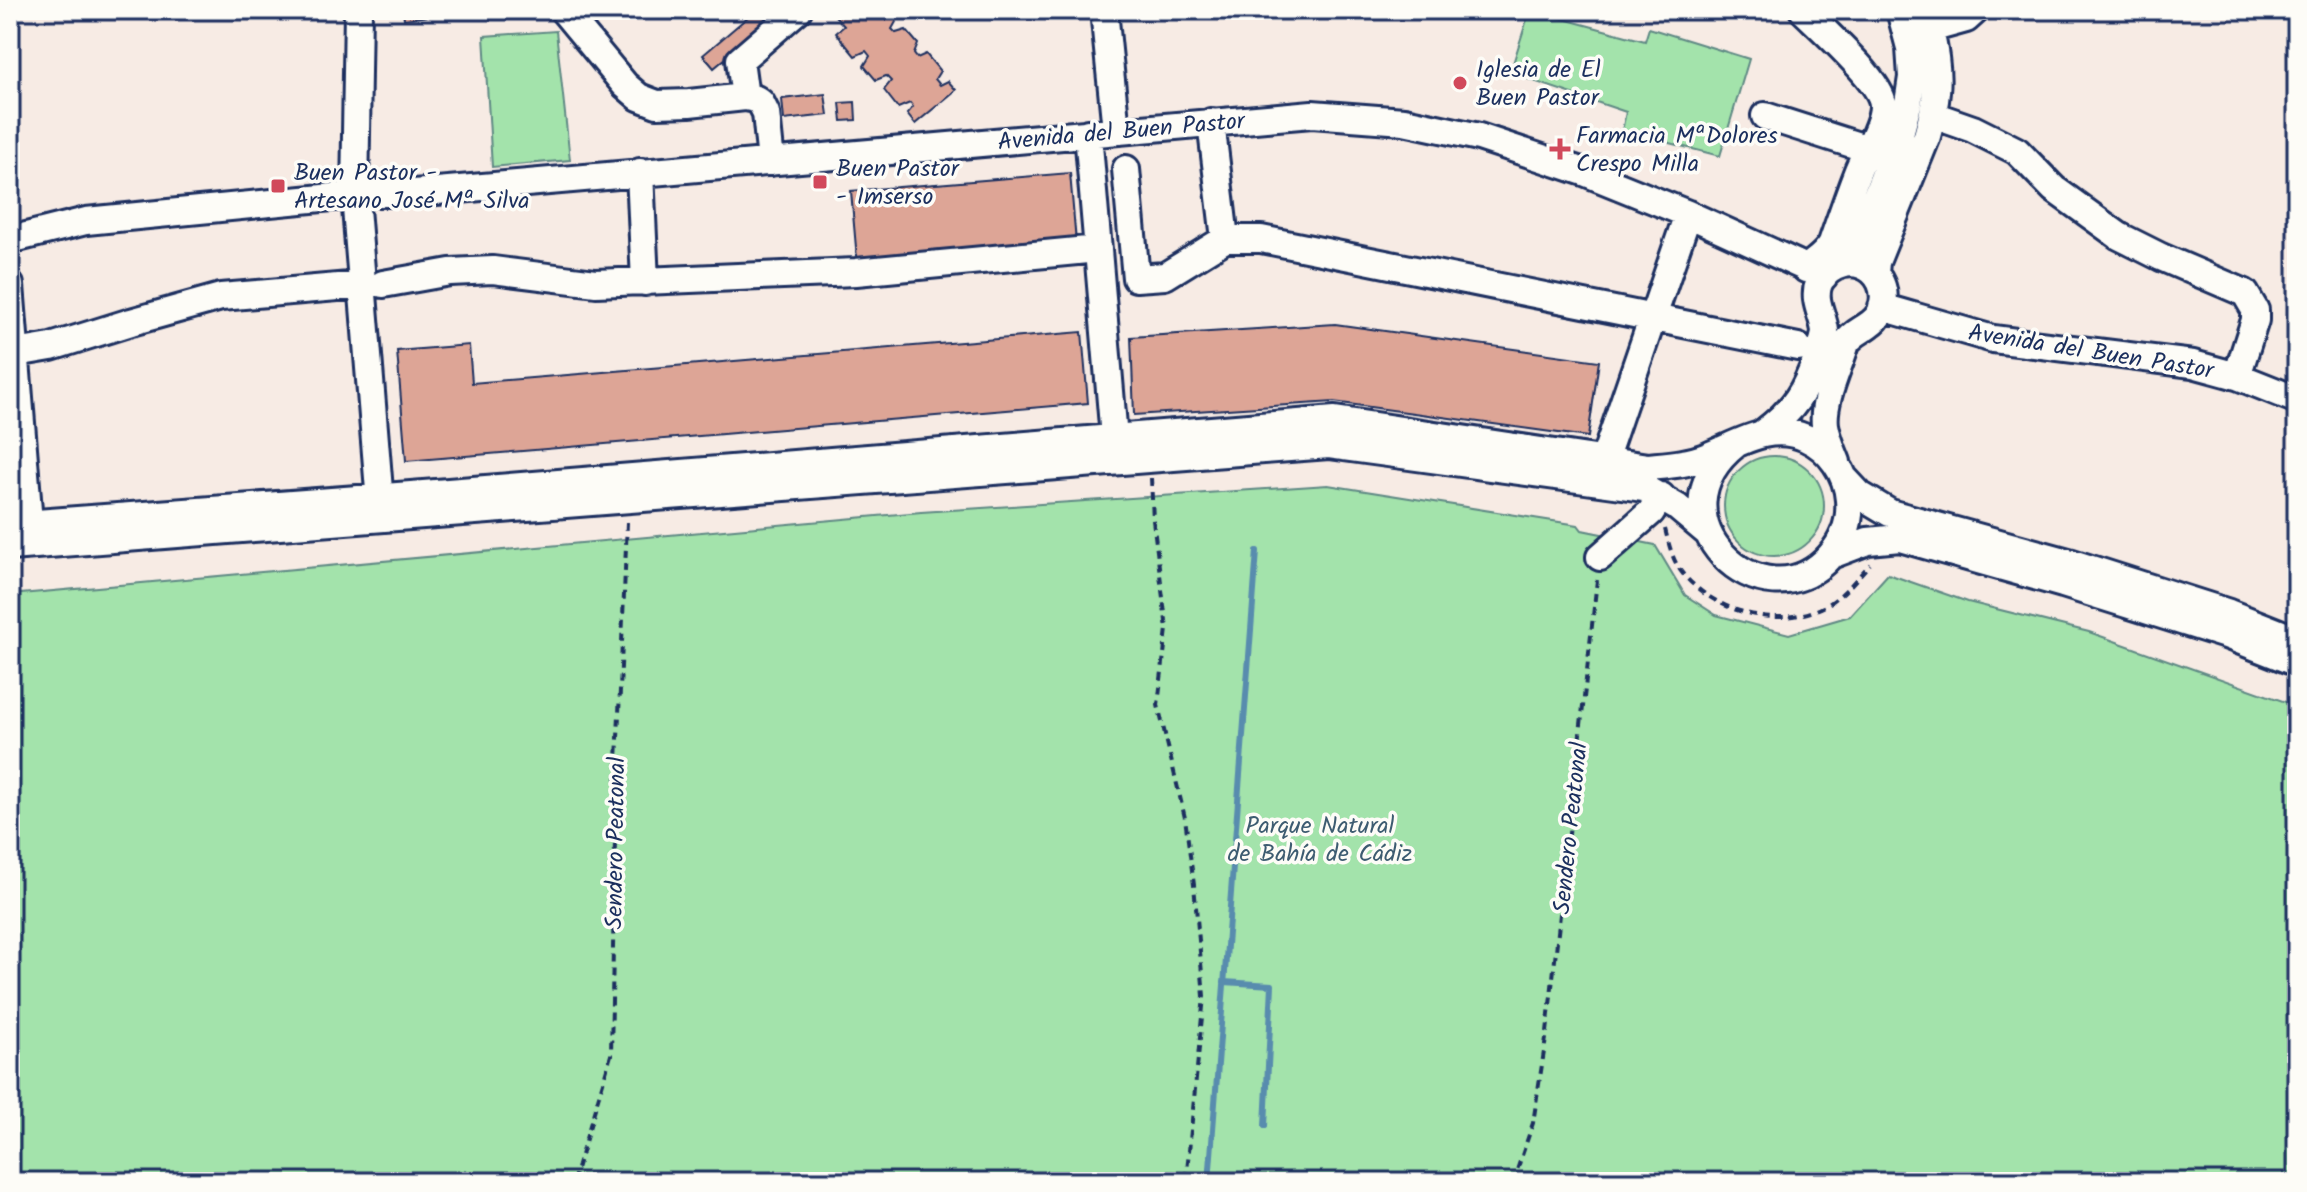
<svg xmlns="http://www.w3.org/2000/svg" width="2307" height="1192" font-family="Kalam,sans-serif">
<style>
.green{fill:#a3e3ab;stroke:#5f8984;stroke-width:2}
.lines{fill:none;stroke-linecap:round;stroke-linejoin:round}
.stream{stroke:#598cae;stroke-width:6}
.building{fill:#dda596;stroke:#1b2f5e;stroke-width:2}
.minor-casing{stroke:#1b2f5e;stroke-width:32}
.path{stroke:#1b2f5e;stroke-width:4;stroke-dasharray:8 6;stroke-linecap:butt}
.minor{stroke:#fdfcf7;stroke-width:26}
.poi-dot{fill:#d1495b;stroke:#fdfcf7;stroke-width:3}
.labels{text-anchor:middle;stroke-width:7;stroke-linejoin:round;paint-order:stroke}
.poi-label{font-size:24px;fill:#1b2f5e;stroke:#fdfcf7;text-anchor:start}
.street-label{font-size:24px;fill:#1b2f5e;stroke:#fdfcf7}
.park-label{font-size:24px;fill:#3d5c71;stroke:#fdfcf7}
</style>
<rect width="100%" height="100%" fill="#f7ebe4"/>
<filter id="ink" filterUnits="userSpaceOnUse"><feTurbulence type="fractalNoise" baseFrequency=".0125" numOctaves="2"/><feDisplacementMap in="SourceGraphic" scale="16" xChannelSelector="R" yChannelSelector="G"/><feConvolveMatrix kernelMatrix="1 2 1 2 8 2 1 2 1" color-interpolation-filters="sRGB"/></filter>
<g filter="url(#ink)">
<path class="green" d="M1530,10L1645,41L1649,28L1749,59L1720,156L1622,131L1626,112L1510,73Z
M556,31L570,160L492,167L484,36Z
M1724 506a50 50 0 1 1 100 0a50 50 0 1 1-100 0Z
M1328,485L1578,525L1582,530L1655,545L1685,595L1716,615L1789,634L1850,616L1888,574L1968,602L2089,632L2297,706V1182H10V595L921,512Z"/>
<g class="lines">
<path class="stream" d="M1224,982L1272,985L1265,1126
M1209,1182L1257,551"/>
</g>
<path class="building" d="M403,10H447V14L404,19Z
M756,10H783L714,68L703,55Z
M830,10H889L897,20L892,29L896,33L906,30L918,44L914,54L917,58L926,54L940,71L935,79L940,85L948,81L956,90L915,124L907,114L913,107L910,103L898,108L884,90L891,81L886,76L876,80L864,66L870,56L866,51L855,56L836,33L844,26Z
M825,94L828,115L784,120L782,99Z
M855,102L856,120L842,121L840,103Z
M1070,173L1076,242L857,259L851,191Z
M1335,324L1599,361L1588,437L1334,402L1134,415L1131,337Z
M1082,332L1088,403L406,461L397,351L469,345L472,383Z"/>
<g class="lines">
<g class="minor-casing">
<path id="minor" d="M358,10L355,196L381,515
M563,10L625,85L639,97L657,104L689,103L745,97L756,99L761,103L766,113L771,162
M1104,10L1116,130
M1803,10C1821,28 1881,81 1883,104C1884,124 1864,154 1857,173C1848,196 1840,220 1832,243C1826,255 1816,260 1806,269
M1930,29L1966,19L1976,10
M745,97L740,60L798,10
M1933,115L1973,129L2017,151L2054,189L2119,236L2161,257L2245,293L2255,310V320L2237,376
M1765,116L1868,149
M1088,133L1114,438
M1126,169L1136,278L1165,276L1225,239L1211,122
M640,172L645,282
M1225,239H1261L1798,347
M10,240L86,221L374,193H414L1312,114L1404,121L1479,137L1584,172L1688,214L1824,276
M1840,265L1854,250L1861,234L1898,141L1908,104L1912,77L1910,48L1900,10
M1875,274L1876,262L1927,136C1931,122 1935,107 1936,92C1939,65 1931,36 1926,10
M383,284L450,272L493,270L596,283L856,272L1098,249
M10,285L29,523
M1882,307L1993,339L2193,364L2237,376L2297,400
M10,354L51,347L131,322L221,297L361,285
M1763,433C1795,409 1805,392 1818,355C1821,347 1825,339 1825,331C1823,314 1812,300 1819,283C1829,263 1855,257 1872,271C1888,285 1888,312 1870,324C1861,331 1853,333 1846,343C1839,367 1822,401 1825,425C1827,438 1832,450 1837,462
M1604,460L1688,214
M1845,479L1860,495L1890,513L2072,563L2229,613L2297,640
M10,525L411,495L1335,420L1648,467C1668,465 1688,464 1708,456C1740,443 1770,422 1806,438C1830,449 1847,473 1849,500C1851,521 1844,540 1830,556C1763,631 1644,517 1736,444
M10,547L1329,445L1644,488L1677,507L1708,533
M1831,555L1868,541L1900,538L2063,584L2226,635L2297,663
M1600,557L1651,512L1661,496"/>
</g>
<path class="path" d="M1151,478L1153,520L1167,629L1158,705L1185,818L1194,885L1204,996L1186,1182
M1665,529C1669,545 1673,562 1683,574C1716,613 1779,630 1825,606C1843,596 1856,579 1870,564
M573,1182L611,1055L616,786L627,522
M1513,1182L1533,1123L1547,1032L1597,580"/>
<use href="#minor" class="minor"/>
</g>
</g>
<g class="poi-dot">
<circle cx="1460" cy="83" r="8"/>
<path d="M1556 137h8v8h8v8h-8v8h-8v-8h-8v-8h8z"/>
<rect x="812" y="174" width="16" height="16" rx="4"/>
<rect x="270" y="178" width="16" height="16" rx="4"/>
</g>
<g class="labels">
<g class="poi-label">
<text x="1476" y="77">Iglesia de El<tspan x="1476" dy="28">Buen Pastor</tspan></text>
<text x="1576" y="143">Farmacia MªDolores<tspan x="1576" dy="28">Crespo Milla</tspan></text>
<text x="836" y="176">Buen Pastor<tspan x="836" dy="28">- Imserso</tspan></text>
<text x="294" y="180">Buen Pastor -<tspan x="294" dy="28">Artesano José Mª Silva</tspan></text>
</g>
<g class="street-label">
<text transform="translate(1121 131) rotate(-5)" y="8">Avenida del Buen Pastor</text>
<text transform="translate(2091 351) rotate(9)" y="8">Avenida del Buen Pastor</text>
<text transform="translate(1570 828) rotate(-84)" y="8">Sendero Peatonal</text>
<text transform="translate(615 843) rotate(-89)" y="8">Sendero Peatonal</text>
</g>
<g class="park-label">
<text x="1320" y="833">Parque Natural<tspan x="1320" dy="28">de Bahía de Cádiz</tspan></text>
</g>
</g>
<rect width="2307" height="1192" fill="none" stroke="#fdfcf7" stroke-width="40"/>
<rect x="20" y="20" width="2267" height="1152" fill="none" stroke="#1b2f5e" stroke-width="3" filter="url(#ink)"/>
</svg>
